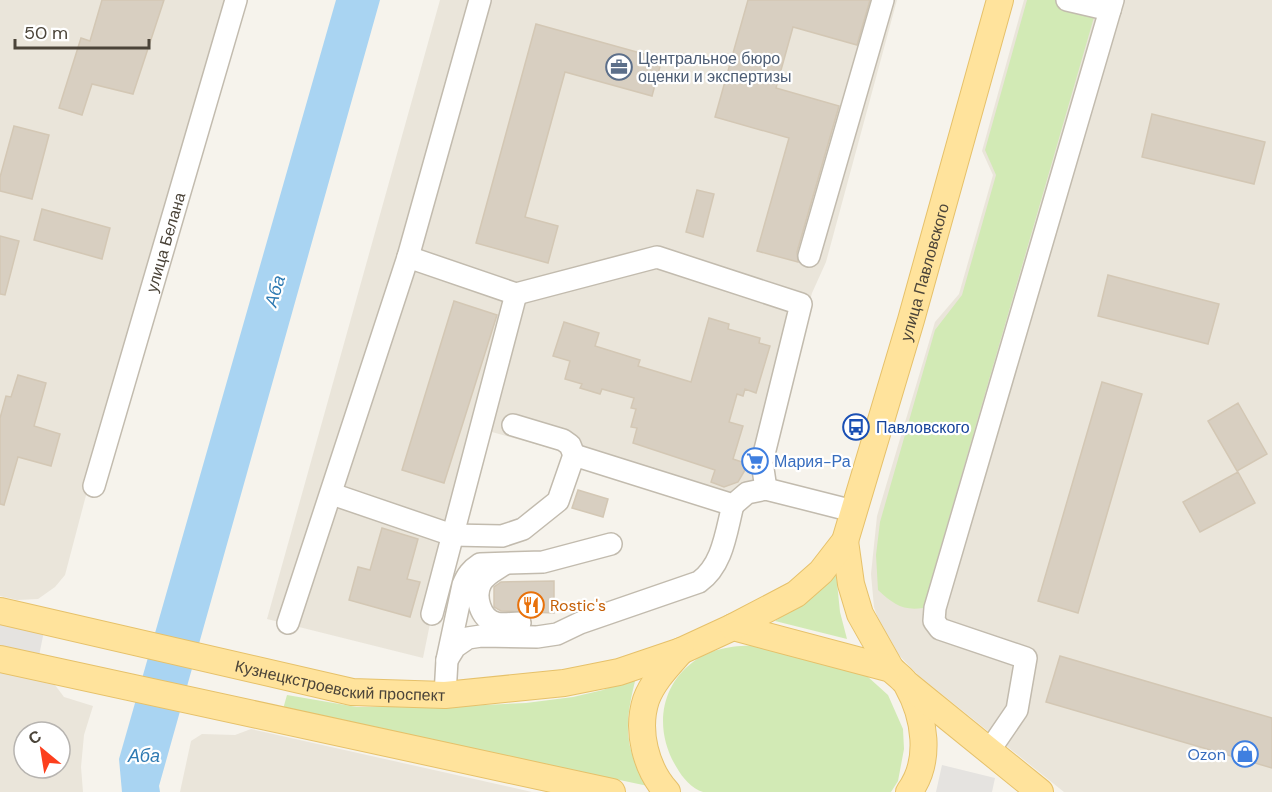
<svg xmlns="http://www.w3.org/2000/svg" width="1272" height="792" font-family="'DM Sans',sans-serif">
<style>
.residential{fill:#eae5da;fill-rule:evenodd}
.green{fill:#d2eab5}
.parking{fill:#e5e3e0}
.water{fill:#a9d4f2}
.building{fill:#d8cfc1;stroke:#d3c7b4;stroke-width:1.5}
.lines{fill:none;stroke-linecap:round;stroke-linejoin:round}
.minor-casing{stroke:#c2bbae;stroke-width:24}
.major-casing{stroke:#e6c16a;stroke-width:28}
.minor{stroke:#fff;stroke-width:21}
.major{stroke:#ffe39c;stroke-width:26}
.labels{text-anchor:middle;stroke-width:4.5;stroke-linejoin:round;paint-order:stroke}
.service-label{font-size:16px;fill:#4e5e75;stroke:#fff;text-anchor:start}
.street-label{font-size:16px;fill:#4b4439;stroke:#fff}
.transit-label{font-size:16px;fill:#164399;stroke:#fff;text-anchor:start}
.shop-label{font-size:16px;fill:#366cbe;stroke:#fff;text-anchor:start}
.food-label{font-size:16px;fill:#c56008;stroke:#fff;text-anchor:start}
.water-label{font-size:18px;font-style:italic;fill:#2e7ab2;stroke:#fff}
</style>
<rect width="100%" height="100%" fill="#f6f3ec"/>
<path class="residential" d="M0,0H226L99,446L65,575L55,587L38,599L17,600L0,596Z
M440,0H897L826,262L812,293L755,498L574,455L481,429L432,614L423,658L267,619Z
M1024,0H1272V792H1064L918,675L894,650L882,630L874,607L871,574L877,516L935,322L959,294L993,175L982,151Z
M0,670L52,681L64,697L93,706L84,735L81,767L83,792H0ZM24,732H60V768H24Z
M251,729L532,792H180L191,741L202,734L235,735Z"/>
<path class="green" d="M1027,0H1099L923,608C903,611 893,604 878,590L876,555L880,522L935,330L962,295L996,175L985,150Z
M836,573L840,612L847,639L775,621L803,602Z
M759,645L867,676L888,695L903,729L904,749L898,781L891,792H703C692,789 682,777 677,768C655,733 658,688 693,662C713,647 735,646 759,645Z
M636,677C625,722 622,746 648,786L283,709L287,695L357,707L463,706L526,703L573,697L603,690Z"/>
<path class="parking" d="M0,621L44,631L39,656L0,647Z
M942,765L995,778L992,792H936Z"/>
<path class="water" d="M336,0H380L159,786L160,792H122L119,759Z"/>
<path class="building" d="M102,0H164L133,94L92,84L82,115L59,108L81,38L90,41Z
M748,0H870L857,45L793,27L776,88L839,106L797,252L798,262L757,251L789,138L715,117Z
M536,24L662,59L652,96L565,72L525,217L558,226L548,263L476,243Z
M1152,114L1265,142L1254,184L1142,157Z
M14,126L49,135L32,199L0,191V177Z
M697,190L714,194L703,237L686,232Z
M42,209L110,228L102,259L34,240Z
M0,236L19,241L5,295L0,294Z
M1108,275L1219,304L1208,344L1098,316Z
M454,301L497,315L444,483L402,470Z
M709,318L729,324L728,329L760,338L759,343L770,346L756,393L745,389L743,396L737,394L729,422L743,426L733,459L745,463V470L738,482L724,487L711,482L715,470L633,443L637,428L631,427L636,409L631,408L634,398L602,389L600,394L580,388L582,384L565,379L570,361L553,356L564,322L599,333L595,346L640,360L638,366L691,382Z
M18,375L46,383L34,426L60,434L51,466L18,457L4,505L0,504V418L6,396L11,397Z
M1102,382L1142,394L1078,613L1038,601Z
M1238,403L1267,454L1237,471L1208,421Z
M1238,472L1255,503L1200,532L1183,502Z
M578,490L608,499L603,517L572,508Z
M382,528L418,539L407,579L420,582L410,617L349,600L358,567L370,570Z
M554,581V613L501,611L494,607V587L501,582Z
M1060,656L1272,718V768L1046,702Z"/>
<g class="lines">
<g class="minor-casing">
<g id="minor">
<path d="M1067,0L1110,10"/>
<path d="M809,256L883,0"/>
<path d="M408,257L516,294L657,257L801,304L762,462L766,489"/>
<path d="M513,425L563,440L570,445L574,455"/>
<path id="s1" d="M94,486L236,0"/>
<path d="M332,494L452,535L502,536L523,529L558,501L574,455L733,505L747,493L766,489L853,511"/>
<path d="M503,565C496,570 486,574 481,583C474,596 480,619 496,623C503,625 512,623 520,623"/>
<path d="M432,614L516,294"/>
<path d="M288,623L408,257L480,0"/>
<path d="M447,660L455,647L468,638L481,636L537,637L557,634L580,623L699,582C723,565 726,532 733,505"/>
<path d="M445,695L447,660L463,585C467,575 471,570 480,564L543,562L611,544"/>
<path d="M989,751L1017,710L1026,658L940,629L934,621L935,608L1113,0"/>
</g>
</g>
<g class="major-casing">
<g id="major">
<path d="M845,541L851,584L860,614L891,669"/>
<path id="s2" d="M0,611L352,692L445,695L564,683L619,672L681,651L733,627L891,669C896,674 904,679 907,685C925,717 932,761 909,792"/>
<path id="s3" d="M733,627L796,594L821,572L845,541L911,320L1000,0"/>
<path d="M0,659L612,792"/>
<path d="M908,685L1040,792"/>
<path d="M667,792C646,769 636,731 646,700C653,681 668,666 681,651"/>
</g>
</g>
<use href="#minor" class="minor"/>
<use href="#major" class="major"/>
</g>
<defs>
<g id="office-ring" transform="scale(1.35)"><circle r="9.5" fill="#fff" stroke="#5c6f8a" stroke-width="1.5"/><path d="M-6-3h4V-5.5h4V-3h4V5H-6ZM-1-4.5V-3h2v-1.5ZM-6 0V1H6V0Z" fill="#5c6f8a"/></g>
<g id="bus-ring" transform="scale(1.35)"><circle r="9.5" fill="#fff" stroke="#1a4fb4" stroke-width="1.5"/><path d="M-5-6H5V4H4V6H2V4H-2V6H-4V4H-5ZM-3.5-4V0h7V-4ZM-3.5 1.2v1.5H-2V1.2ZM2 1.2v1.5H3.5V1.2Z" fill="#1a4fb4"/></g>
<g id="supermarket-ring" transform="scale(1.35)"><circle r="9.5" fill="#fff" stroke="#3f7fe0" stroke-width="1.5"/><path d="M-6-5.5h2.5l.6 2H6L4.5 2H-2.5L-4.4-4H-6ZM-1.5 3.2a1.3 1.3 0 1 0 .1 0ZM3 3.2a1.3 1.3 0 1 0 .1 0Z" fill="#3f7fe0"/></g>
<g id="restaurant-ring" transform="scale(1.35)"><circle r="9.5" fill="#fff" stroke="#e8710a" stroke-width="1.5"/><path d="M-5-6h1v4h1v-4h1v4h1v-4h1v5L-1.5 .5V6h-2V.5L-5-1ZM5-6V6H3V1.5H1.5Q1.5-4 5-6Z" fill="#e8710a"/></g>
<g id="shop-ring" transform="scale(1.35)"><circle r="9.5" fill="#fff" stroke="#3f7fe0" stroke-width="1.5"/><path d="M-5-2.5h2.3a2.7 3.5 0 0 1 5.4 0H5L5.5 6h-11ZM-1.5-2.5h3a1.5 2.3 0 0 0-3 0Z" fill="#3f7fe0"/></g>
</defs>
<g fill-rule="evenodd">
<use href="#office-ring" x="619" y="67"/>
<use href="#bus-ring" x="856" y="427"/>
<use href="#supermarket-ring" x="755" y="461"/>
<use href="#restaurant-ring" x="531" y="605"/>
<use href="#shop-ring" x="1245" y="754"/>
</g>
<g class="labels">
<g class="service-label">
<text x="638" y="64">Центральное бюро<tspan x="638" dy="18">оценки и экспертизы</tspan></text>
</g>
<g class="street-label">
<text dy="6" stroke="none"><textPath href="#s1" startOffset="254">улица Белана</textPath></text>
<text dy="6" stroke="none"><textPath href="#s3" startOffset="424">улица Павловского</textPath></text>
<text dy="6" stroke="none"><textPath href="#s2" startOffset="348">Кузнецкстроевский проспект</textPath></text>
</g>
<g class="transit-label">
<text x="876" y="433">Павловского</text>
</g>
<g class="shop-label">
<text x="774" y="467">Мария-Ра</text>
<text x="1226" y="760" text-anchor="end">Ozon</text>
</g>
<g class="food-label">
<text x="550" y="611">Rostic's</text>
</g>
<g class="water-label">
<text transform="translate(275 291) rotate(-74)" y="6">Аба</text>
<text x="144" y="762">Аба</text>
</g>
</g>
<g transform="translate(42 750) rotate(330)"><circle r="28" fill="#ffffff" stroke="#b7b4b0" stroke-width="1.5"/>
<path d="M0-4.5L10 22L0 15L-10 22Z" fill="#fc3f1d"/>
<text y="-9" font-size="16" font-weight="bold" text-anchor="middle" fill="#4b4439">С</text>
</g>
<path d="M15 39v9h134v-9" fill="none" stroke="#4b4439" stroke-width="3"/>
<text x="24" y="39" font-size="18" fill="#4b4439" stroke="#ffffff" stroke-width="4.5" paint-order="stroke">50 m</text>
</svg>
